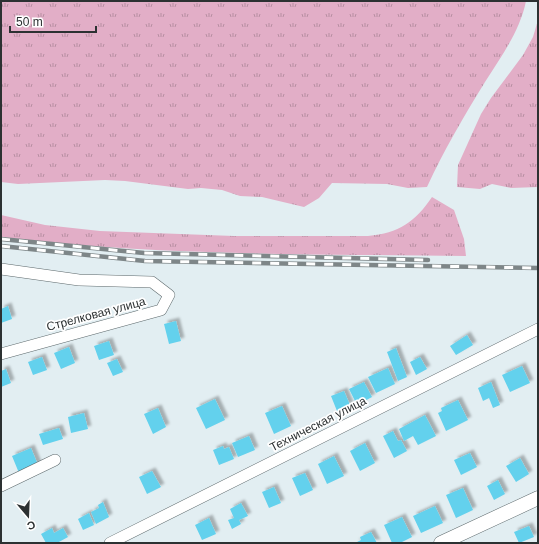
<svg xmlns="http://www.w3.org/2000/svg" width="539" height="544" font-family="Helvetica,sans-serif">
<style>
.grass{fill:url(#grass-tufts)}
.building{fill:#63d1ed;filter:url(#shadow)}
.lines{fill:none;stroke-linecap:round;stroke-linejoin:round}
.minor-casing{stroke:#5d696c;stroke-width:12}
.tertiary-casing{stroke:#5d696c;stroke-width:15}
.minor{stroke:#fff;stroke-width:11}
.tertiary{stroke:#fff;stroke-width:14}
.rail-casing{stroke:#7e8688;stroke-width:4.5}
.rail{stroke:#fff;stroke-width:3;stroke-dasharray:9;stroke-linecap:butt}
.labels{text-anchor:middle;stroke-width:3.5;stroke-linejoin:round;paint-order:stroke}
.street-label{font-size:12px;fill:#2c3132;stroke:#fff}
</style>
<defs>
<pattern id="grass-tufts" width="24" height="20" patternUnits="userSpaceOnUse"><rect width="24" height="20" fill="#e2aec7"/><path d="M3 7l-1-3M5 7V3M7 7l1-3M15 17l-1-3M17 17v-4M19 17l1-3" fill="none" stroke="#b78ea2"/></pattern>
<filter id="shadow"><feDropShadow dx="3.5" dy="-3.5" stdDeviation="1" flood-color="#0004"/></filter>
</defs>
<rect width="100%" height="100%" fill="#e2eef2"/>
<path class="grass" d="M1,1H526C520,31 501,57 485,82C464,116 444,150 427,187L408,188L387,184L332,183L319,198L304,207L262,197L240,196L222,190L201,188L188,189L125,181L105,180L18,184L1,182Z
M538,20V187L511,188L492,184L480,189L457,187L458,165L481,114L491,98L523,55L533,37Z
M432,197L454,210L464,239L466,256C311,254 155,256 1,237V215L45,225L100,231L234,236H368C399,233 415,222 432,197Z"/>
<path class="building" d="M8,306L12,319L1,323V309Z
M176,321L181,341L169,344L164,324Z
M467,335L473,345L456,355L450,346Z
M109,341L114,355L99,360L94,346Z
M69,347L75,363L61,369L54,353Z
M396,348L407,377L398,381L387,352Z
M42,357L47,370L33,375L28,362Z
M420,357L427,369L416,375L410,362Z
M117,359L123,372L113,376L107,363Z
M522,366L530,383L510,392L502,375Z
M388,368L395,384L376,393L368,377Z
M6,369L11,383L1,387V371Z
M364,382L372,397L357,405L349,389Z
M491,382L500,405L493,408L489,398L483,401L478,388Z
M344,391L350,405L337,411L331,396Z
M215,399L225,420L206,429L196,408Z
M458,400L468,420L446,431L438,413L442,411L441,408Z
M282,406L291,426L274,434L265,413Z
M158,408L166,427L153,434L144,414Z
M84,413L88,429L71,433L68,417Z
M425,415L436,436L418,445L413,436L404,441L399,429Z
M59,428L63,439L43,445L39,434Z
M393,431L398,441L401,440L407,451L394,458L383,436Z
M249,436L255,450L238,457L232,443Z
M365,443L375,463L360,471L350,451Z
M223,446L224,449L229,447L234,459L219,465L213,450Z
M31,448L38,465L19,473L12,456Z
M470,453L477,467L461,475L454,460Z
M334,456L344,476L327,484L318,464Z
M520,458L529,474L516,482L506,466Z
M152,471L161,487L147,494L139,477Z
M305,473L313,490L300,496L292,478Z
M498,480L505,494L494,500L487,486Z
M274,487L281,503L269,508L262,492Z
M463,488L473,510L456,518L446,495Z
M103,502L109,517L96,524L91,512L99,508L98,505Z
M241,503L248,516L239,520L241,524L232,529L228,520L234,518L230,509Z
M435,506L443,523L421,533L413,516Z
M89,513L94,525L83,530L78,519Z
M402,517L412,537L400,543H392L384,525Z
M209,518L216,534L202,540L195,525Z
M529,526L534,537L519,543L514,532Z
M52,528L54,533L63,528L68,537L57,543H46L41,534Z
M371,532L377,543H355L361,540L360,537Z"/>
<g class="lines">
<g class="minor-casing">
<path id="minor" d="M1,269L79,280L152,282L169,295L161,310L1,354
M1,486L55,460
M110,543L538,329"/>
</g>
<g class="tertiary-casing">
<path id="tertiary" d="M441,543L538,498"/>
</g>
<use href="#minor" class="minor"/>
<use href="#tertiary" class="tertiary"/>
<g class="rail-casing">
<path id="rail" d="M1,239L144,253L428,260
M1,246L145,261L538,268"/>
</g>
<use href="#rail" class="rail"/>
</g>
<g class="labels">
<g class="street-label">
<text transform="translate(96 314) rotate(-15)" y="4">Стрелковая улица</text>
<text transform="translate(318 424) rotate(-27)" y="4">Техническая улица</text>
</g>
</g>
<rect width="539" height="544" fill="none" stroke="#2c3132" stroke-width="4"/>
<g transform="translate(28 516) rotate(161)" stroke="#ffffff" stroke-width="3" paint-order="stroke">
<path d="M0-3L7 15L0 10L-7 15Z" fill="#2c3132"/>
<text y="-6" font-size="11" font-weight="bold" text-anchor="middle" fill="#2c3132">С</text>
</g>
<path d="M10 26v6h86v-6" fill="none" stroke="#2c3132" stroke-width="2"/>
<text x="16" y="26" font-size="12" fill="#2c3132" stroke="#ffffff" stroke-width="3" paint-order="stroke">50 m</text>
</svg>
